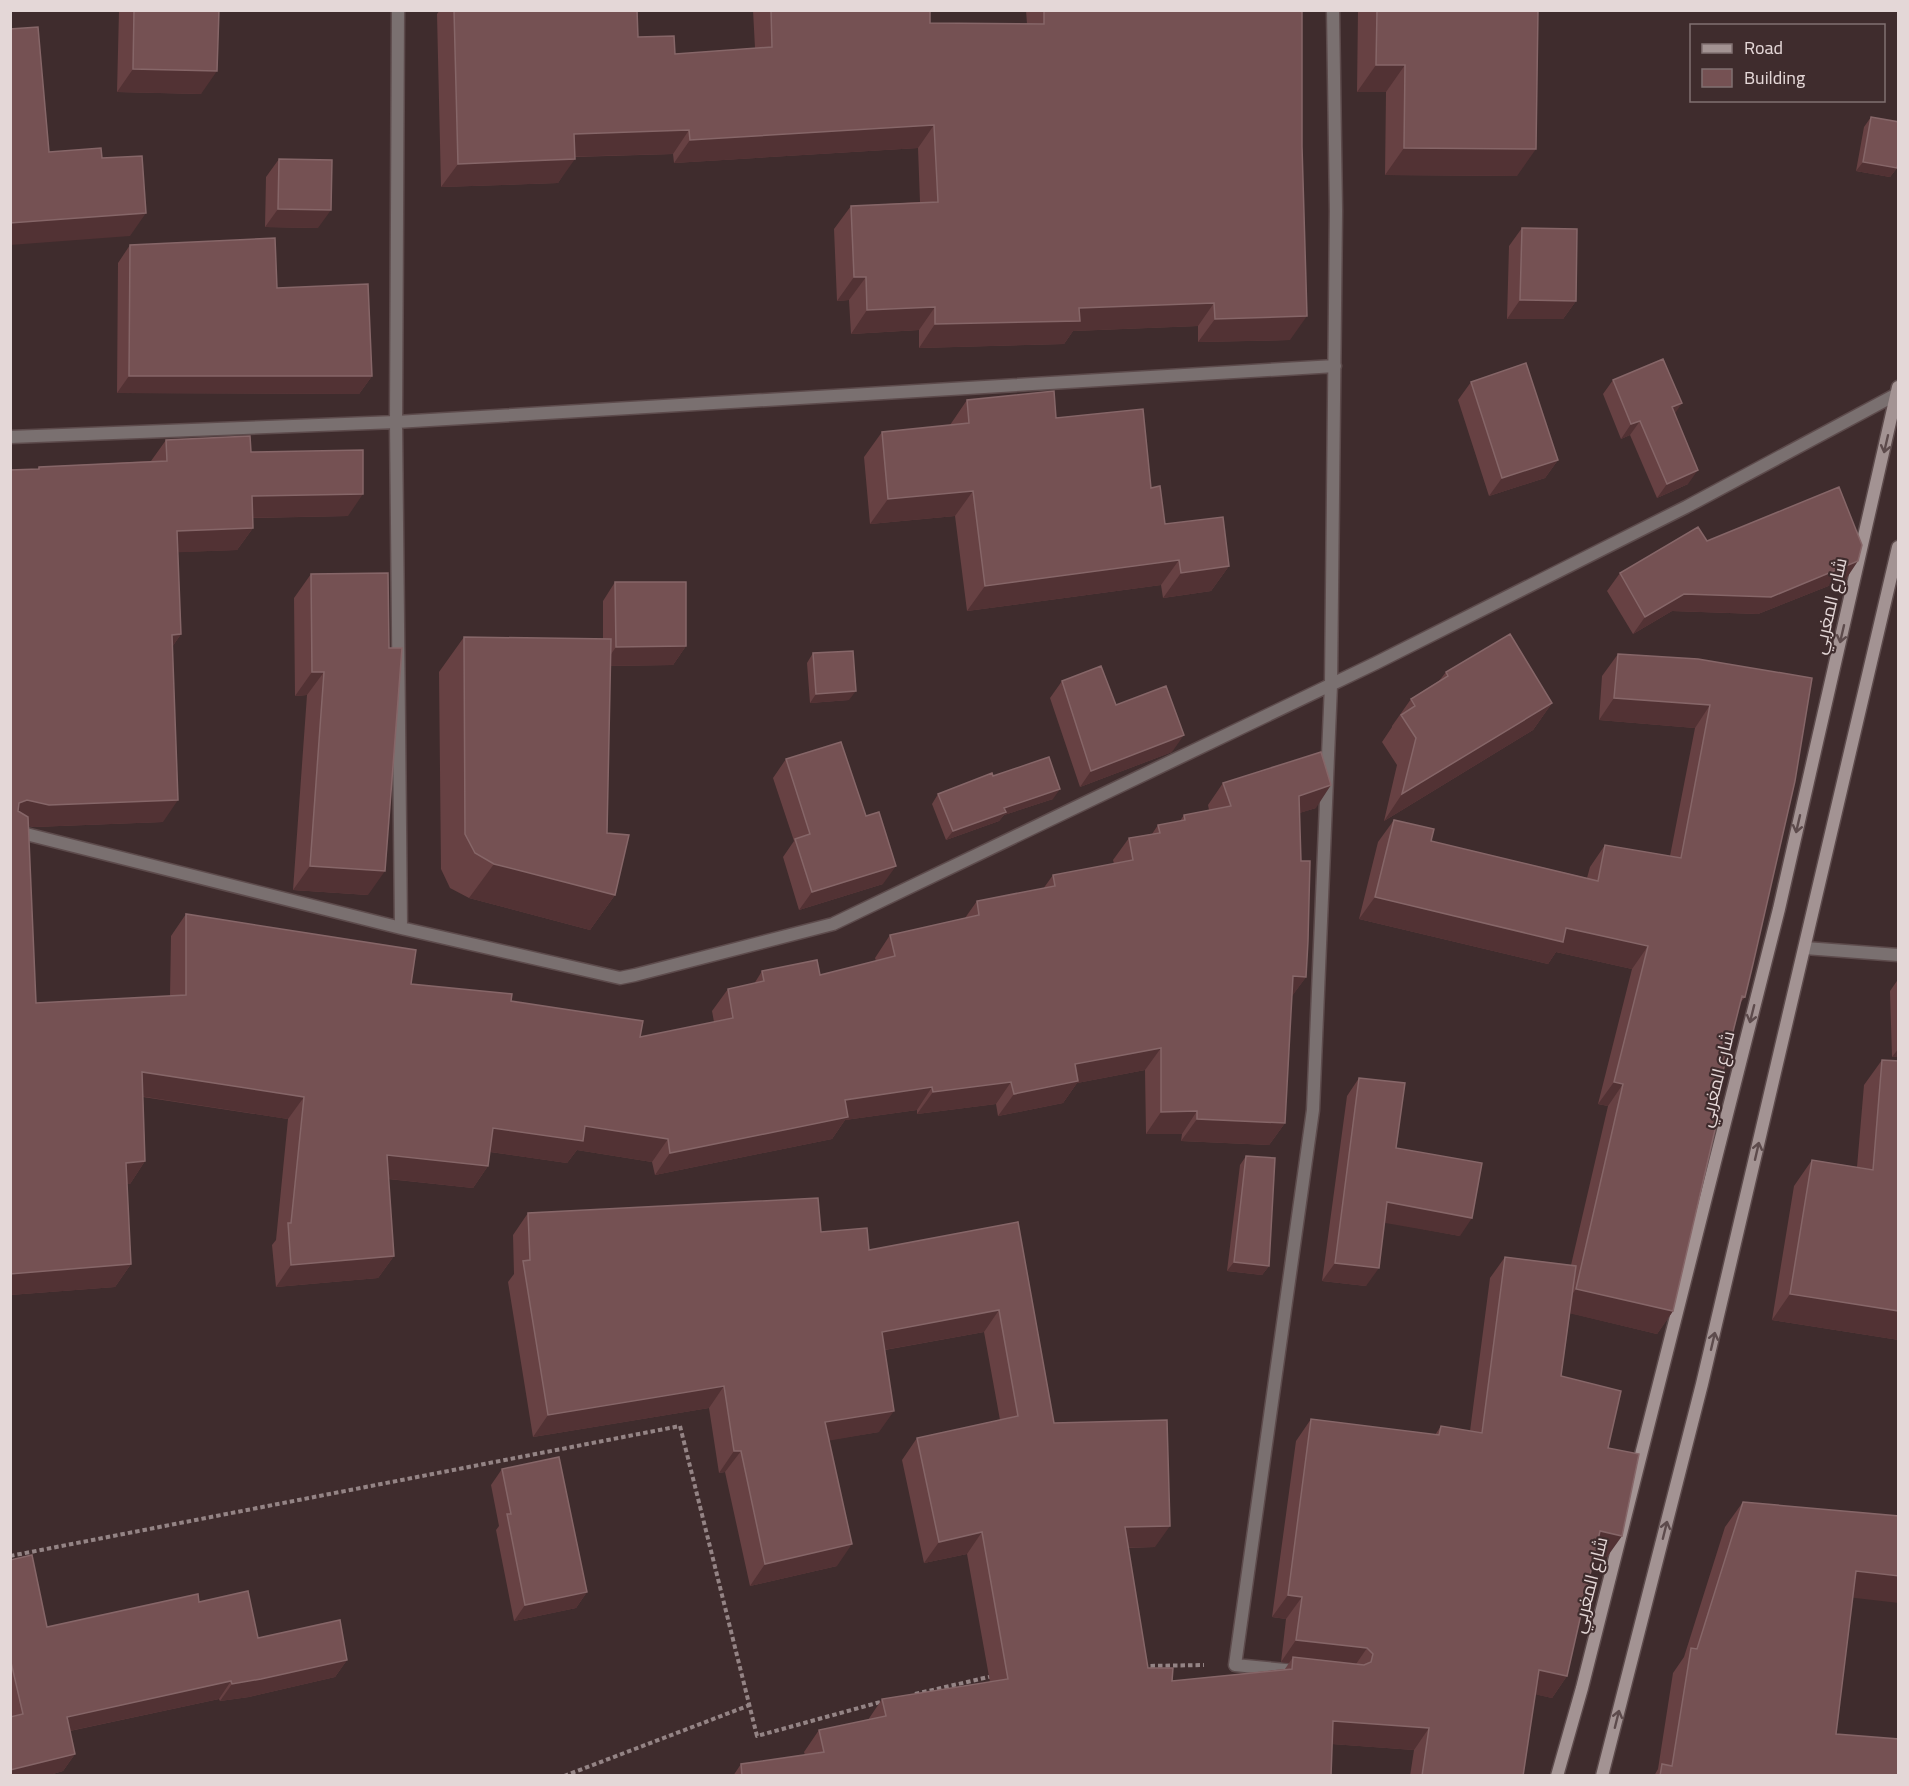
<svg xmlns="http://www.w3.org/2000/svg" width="1909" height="1786" font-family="Georgia,Cairo,serif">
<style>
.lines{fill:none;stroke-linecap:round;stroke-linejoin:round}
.street-casing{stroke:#5d4b4c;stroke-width:15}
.secondary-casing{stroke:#5d4b4c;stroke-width:15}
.path{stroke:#948485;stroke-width:4;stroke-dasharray:4.5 3;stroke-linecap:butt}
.street{stroke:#7a7070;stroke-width:12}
.secondary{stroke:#a39393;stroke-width:12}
.wall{fill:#674143}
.shaded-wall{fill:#523234}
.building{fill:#755153;stroke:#866668;stroke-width:1.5}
.oneway{stroke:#5d4b4c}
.labels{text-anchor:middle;stroke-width:4.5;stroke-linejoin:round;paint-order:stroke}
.street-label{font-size:18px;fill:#e4d7d7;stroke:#3f2c2d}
</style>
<rect width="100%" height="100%" fill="#3f2c2d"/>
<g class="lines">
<g class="street-casing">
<path id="street" d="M398,10L396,422L401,928
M10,437L396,422L1335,366
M10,830L401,928L620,978L635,975L833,924L1376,663L1686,507L1897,394
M1805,948L1898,955
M1296,1671L1235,1665L1313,1110L1331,685L1336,211L1333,10"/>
</g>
<g class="secondary-casing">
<path id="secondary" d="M1557,1776L1582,1688L1779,909L1898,387
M1602,1776L1702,1384L1898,547"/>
</g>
<path class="path" d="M10,1556L680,1426L757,1736L884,1701
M1143,1666L1204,1665
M915,1694L993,1676
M564,1776L750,1705"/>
<use href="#street" class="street"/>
<use href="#secondary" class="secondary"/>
</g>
<path class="wall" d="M119,10H219L201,94L117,92Z
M440,10H637L638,37L675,54L755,48L753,10H930V23L1027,24L1026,10H1302L1290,340L1198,342V326L1073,331L1064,344L919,348V330L851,334L849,300L837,301L834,229L851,206L920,202L918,148L674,163L673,154L574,157L558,183L441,187L437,14Z
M1358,10H1538L1517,176L1385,175L1386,92H1357Z
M1871,117L1897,168L1890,177L1856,171L1864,127Z
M279,159L318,228L265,227L266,177Z
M1522,228L1576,301L1563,319H1507L1509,246Z
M130,245L277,288L372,376L359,394L117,393L118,263Z
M1613,380L1675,413L1688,484L1657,498L1630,435L1621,439L1603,394Z
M1471,382L1558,460L1545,478L1489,496L1458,400Z
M967,400L1056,418L1151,488L1165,524L1229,566L1211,591L1163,598L1161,585L967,611L955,516L870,524L864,457L882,432L950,425Z
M166,440L251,452L348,516L252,518L253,528L237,550L178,552L181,634L172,647L163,822L34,827L28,826L36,1003L170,996L171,936L186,914L411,984L511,1001L640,1037L714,1022L712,1011L728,989L754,984L762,971L820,975L876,961L875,958L890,935L965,918L977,901L1043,889L1053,875L1114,864L1113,860L1129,838L1152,834L1158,825L1180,821L1184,815L1209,810L1208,805L1223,783L1316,808L1299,813L1306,977L1291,997L1285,1123L1269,1145L1181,1141L1182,1134H1146L1145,1070L1077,1083L1063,1103L998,1116L996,1104L917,1114V1110L845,1120L832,1139L655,1175L652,1162L577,1150L567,1163L490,1152L488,1166L473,1188L388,1179L394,1256L378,1278L276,1287L272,1245L276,1240L288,1119L143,1097L145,1161L130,1184H127L131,1264L115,1287L10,1295L37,470L39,467L151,461Z
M1707,541L1846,579L1758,614L1672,611L1633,634L1607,591L1620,573Z
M311,574L389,648L368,895L293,890L307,695L295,696L294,598Z
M615,582L686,646L673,665L610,666L607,833L615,895L590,930L469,898L450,888L441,869L439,672L464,637L603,639V601Z
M813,653L849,700L810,703L807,663Z
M1618,654L1812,678L1745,997L1740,1003L1712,1115L1673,1311L1657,1334L1570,1313L1561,1376L1608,1448L1607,1557L1594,1555L1567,1676L1552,1698L1535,1694L1523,1776H1410L1414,1750L1332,1744L1331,1776H733L741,1764L805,1755L804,1752L819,1730L868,1720L882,1699L990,1682L967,1554L924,1563L902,1460L917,1438L1000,1420L984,1332L885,1350L879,1432L829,1440L837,1566L750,1586L725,1472L719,1473L709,1408L533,1437L508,1282L514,1274L513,1235L528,1213L821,1232L869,1250L1018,1222L1054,1423L1155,1547L1128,1548L1148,1668L1172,1681L1285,1669L1289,1663L1281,1662L1286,1619L1272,1617L1296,1441L1311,1419L1435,1435L1441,1426L1470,1431L1490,1278L1505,1257L1571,1265L1608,1106L1598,1104L1632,969L1556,952L1548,964L1359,919L1378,842L1394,820L1431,841L1587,878L1590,867L1605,845L1670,856L1695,728L1599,720L1602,676Z
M1446,672L1552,703L1533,730L1384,821L1397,765L1382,742L1392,727V726L1411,699L1439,681Z
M1062,681L1116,705L1172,752L1080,787L1050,698Z
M786,759L883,884L799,910L783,857L794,841L773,778Z
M993,776L1053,799L1004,815L999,821L946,840L932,804L938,794Z
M1899,978V1056L1892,1057L1890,991Z
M1882,1060L1899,1340L1772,1320L1794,1186L1812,1160L1857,1167L1864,1085Z
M1359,1078L1396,1148L1460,1236L1385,1222L1366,1286L1322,1281L1347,1096Z
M1246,1156L1269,1266L1262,1275L1227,1271L1240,1165Z
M502,1469L587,1592L576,1608L514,1621L496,1530L499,1526L491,1485Z
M1743,1502L1852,1598L1836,1734L1899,1776H1654L1658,1769L1673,1673L1684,1657L1725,1527Z
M10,1560L47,1627L199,1602L258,1638L347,1660L335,1677L249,1697L220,1701L219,1699L70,1731L75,1754L63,1771L46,1776H10Z"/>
<path class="shaded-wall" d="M1376,65H1405L1386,92H1357Z
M133,69L217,71L201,94L117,92Z
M934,125L918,148L674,163L690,140Z
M689,130L673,154L557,157L574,134Z
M1404,148L1536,149L1517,176L1385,175Z
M575,159L558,183L441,187L458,164Z
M1863,162L1897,168L1890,177L1856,171Z
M278,209L331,210L318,228L265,227Z
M146,213L130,236L10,245V223Z
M854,277H866L849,300L837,301Z
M1520,300L1576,301L1563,319H1507Z
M1214,303L1198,326L1073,331L1064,344L919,348L935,324L1079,308Z
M935,307L919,330L851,334L867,310Z
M1307,316L1290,340L1198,342L1215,319Z
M129,376H372L359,394L117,393Z
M1682,403L1672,418V407Z
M1640,421L1630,435L1621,439L1631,424Z
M1558,460L1545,478L1489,496L1502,478Z
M1698,470L1688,484L1657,498L1667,484Z
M973,491L955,516L870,524L888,499Z
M363,494L348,516L236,518L252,496Z
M253,528L237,550L161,553L177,531Z
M1179,560L1161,585L967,611L985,586Z
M1858,561L1846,579L1758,614L1672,611L1633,634L1645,617L1684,594Z
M1229,566L1211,591L1163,598L1181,573Z
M181,634L166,656L172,635Z
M686,646L673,665L603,666L616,647Z
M312,672H324L307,695L295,696Z
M856,691L849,700L810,703L816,694Z
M1614,698L1710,705L1695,728L1599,720Z
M1552,703L1533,730L1384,821L1402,794Z
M1184,735L1172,752L1080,787L1091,771Z
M1331,785L1316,808L1283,818L1299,796Z
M1060,789L1053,799L1004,815L999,821L946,840L953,831L1004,808Z
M27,800H178L163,822L34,827L11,822L19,803Z
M494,864L615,895L590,930L469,898Z
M310,866L385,871L368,895L293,890Z
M896,866L883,884L799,910L812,892Z
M1375,897L1566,928L1648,946L1632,969L1556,952L1548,964L1359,919Z
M1293,976L1306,977L1290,999Z
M1161,1048L1145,1070L1077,1083L1063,1103L998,1116L1014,1094L1075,1064Z
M1899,1048V1056L1892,1057Z
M142,1072L304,1097L288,1119L127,1094Z
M1011,1082L996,1104L917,1114L933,1092Z
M1614,1082L1623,1084L1608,1106L1598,1104Z
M932,1087L917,1110L845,1120L832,1139L655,1175L670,1153L845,1100Z
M1197,1111L1182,1134H1146L1161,1112Z
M1197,1119L1285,1123L1269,1145L1181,1141Z
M585,1126L668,1139L652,1162L577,1150L567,1163L477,1150L493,1128Z
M387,1155L488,1166L473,1188L371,1177Z
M145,1161L130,1184L110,1185L126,1163Z
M1387,1202L1472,1218L1460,1236L1374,1221Z
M394,1256L378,1278L276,1287L291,1265Z
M1234,1262L1269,1266L1262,1275L1227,1271Z
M1335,1263L1379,1268L1366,1286L1322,1281Z
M131,1264L115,1287L10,1295V1274Z
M1576,1289L1673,1311L1657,1334L1560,1311Z
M1790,1294L1899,1311V1340L1772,1320Z
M999,1310L984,1332L867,1353L882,1332Z
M724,1386L709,1408L533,1437L548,1415Z
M894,1411L879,1432L810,1444L825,1422Z
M734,1451H741L725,1472L719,1473Z
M1170,1526L1155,1547L1110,1548L1125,1527Z
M1600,1531L1622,1536L1607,1557L1585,1553Z
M982,1532L967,1554L924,1563L939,1542Z
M852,1544L837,1566L750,1586L765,1564Z
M1856,1571L1899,1576V1603L1838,1596Z
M587,1592L576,1608L514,1621L525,1605Z
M1288,1595L1302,1597L1286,1619L1272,1617Z
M1296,1640L1367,1648L1352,1670L1293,1657L1289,1663L1281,1662Z
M347,1660L335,1677L249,1697L220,1701L232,1684Z
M1539,1670L1567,1676L1552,1698L1524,1692Z
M231,1681L219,1699L55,1734L67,1717Z
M1333,1721L1429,1728L1414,1750L1318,1743Z
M75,1754L63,1771L46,1776H10V1770Z"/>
<path class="building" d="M134,10H219L217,71L133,69Z
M454,10H637L638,37L674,36L675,54L772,47L771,10H930V23L1044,24V10H1302V146L1307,316L1215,319L1214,303L1079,308L1080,321L935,324V307L867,310L866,277H854L851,206L938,202L934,125L690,140L689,130L574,134L575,159L458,164Z
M1377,10H1538L1536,149L1404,148L1405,65H1376Z
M38,27L49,152L101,148L102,158L142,156L146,213L10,223V29Z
M1871,117L1899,122V159L1897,168L1863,162Z
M279,159L332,160L331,210L278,209Z
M1522,228L1577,229L1576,301L1520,300Z
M275,238L277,288L368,284L372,376H129L130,245Z
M1663,359L1682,403L1672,407L1698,470L1667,484L1640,421L1631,424L1613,380Z
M1526,363L1558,460L1502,478L1471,382Z
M1054,391L1056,418L1143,409L1151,488L1160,486L1165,524L1223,517L1229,566L1181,573L1179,560L985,586L973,491L888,499L882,432L969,423L967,400Z
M250,436L251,452L363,450V494L252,496L253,528L177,531L181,634L172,635L178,800L49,805L27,800L19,803L18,811L28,817L36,1003L186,995V914L416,950L411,984L512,994L511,1001L643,1021L640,1037L733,1018L728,989L764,981L762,971L817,960L820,975L895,956L890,935L979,915L977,901L1055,886L1053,875L1133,860L1129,838L1160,833L1158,825L1185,820L1184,815L1231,806L1223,783L1321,752L1331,785L1299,796L1301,861H1310L1308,941L1306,977L1293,976L1285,1123L1197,1119V1111L1161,1112V1048L1075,1064L1078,1081L1014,1094L1011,1082L933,1092L932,1087L845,1100L848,1117L670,1153L668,1139L585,1126L583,1141L493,1128L488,1166L387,1155L394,1256L291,1265L288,1223H291L304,1097L142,1072L145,1161L126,1163L131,1264L10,1274V470L39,469V467L167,461L166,440Z
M1839,487L1862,545L1858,561L1771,597L1684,594L1645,617L1620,573L1698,527L1707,541Z
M388,573L389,648H402L385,871L310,866L324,672H312L311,574Z
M615,582H686V646L616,647Z
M1510,634L1552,703L1402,794L1416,738L1401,715L1415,706L1411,699L1448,676L1446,672Z
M464,637L611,639L607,833L629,835L615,895L494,864L475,853L465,834Z
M853,651L856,691L816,694L813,653Z
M1618,654L1698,659L1812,678L1795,781L1753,964L1745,997L1742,996L1712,1115L1718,1117L1673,1311L1576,1289L1623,1084L1614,1082L1648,946L1566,928L1563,942L1375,897L1394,820L1434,829L1431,841L1598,881L1605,845L1681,858L1710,705L1614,698Z
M1101,666L1116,705L1166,686L1184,735L1091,771L1062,681Z
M841,742L866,816L879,812L896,866L812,892L795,839L810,834L786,759Z
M1049,757L1060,789L1004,808L1006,812L953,831L938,794L992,773L993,776Z
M1882,1060L1899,1061V1311L1790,1294L1812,1160L1873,1170Z
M1359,1078L1405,1083L1396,1148L1482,1163L1472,1218L1387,1202L1379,1268L1335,1263Z
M1246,1156L1275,1158L1269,1266L1234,1262Z
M818,1198L821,1232L867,1228L869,1250L1018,1222L1054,1423L1167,1420L1170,1526L1125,1527L1148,1668H1173L1172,1681L1292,1669L1293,1657L1364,1665L1371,1662L1373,1654L1367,1648L1296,1640L1302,1597L1288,1595L1311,1419L1439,1435L1441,1426L1482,1433L1505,1257L1576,1266L1561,1376L1621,1391L1608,1448L1639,1454L1622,1536L1600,1531L1567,1676L1539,1670L1523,1776H1422L1429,1728L1333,1721L1331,1776H742L741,1764L824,1752L819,1730L886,1716L882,1699L1008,1679L982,1532L939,1542L917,1438L1018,1416L999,1310L882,1332L894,1411L825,1422L852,1544L765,1564L741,1451H734L724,1386L548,1415L523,1261L530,1260L528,1213Z
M559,1457L587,1592L525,1605L507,1514H511L502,1469Z
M1743,1502L1899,1516V1576L1856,1571L1836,1734L1899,1739V1776H1660L1662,1764L1672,1766L1691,1648L1697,1649Z
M32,1555L47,1627L198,1594L199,1602L248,1591L258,1638L340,1620L347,1660L261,1679L232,1684L231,1681L67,1717L75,1754L10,1770V1717L23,1714L10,1658V1560Z"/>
<defs><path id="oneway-shaft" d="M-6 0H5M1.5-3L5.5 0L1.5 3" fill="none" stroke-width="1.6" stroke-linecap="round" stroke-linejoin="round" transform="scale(1.5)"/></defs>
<g class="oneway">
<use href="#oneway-shaft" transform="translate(1886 444) rotate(103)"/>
<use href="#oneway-shaft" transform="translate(1842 634) rotate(103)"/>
<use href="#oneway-shaft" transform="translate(1798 824) rotate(103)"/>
<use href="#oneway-shaft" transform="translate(1752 1014) rotate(104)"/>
<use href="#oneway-shaft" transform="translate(1757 1151) rotate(-77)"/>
<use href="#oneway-shaft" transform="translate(1713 1341) rotate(-77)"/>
<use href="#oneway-shaft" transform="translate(1665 1530) rotate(-76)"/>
<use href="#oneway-shaft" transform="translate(1617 1719) rotate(-76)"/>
</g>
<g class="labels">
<g class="street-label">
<text transform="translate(1830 606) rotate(-77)" y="6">شارع المغربي</text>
<text transform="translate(1717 1079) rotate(-76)" y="6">شارع المغربي</text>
<text transform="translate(1590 1585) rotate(-76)" y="6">شارع المغربي</text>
</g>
</g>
<rect width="1909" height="1786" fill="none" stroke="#e4d7d7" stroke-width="24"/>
<rect x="1690" y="24" width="195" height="78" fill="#3f2c2d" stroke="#817071" stroke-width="1.5"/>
<rect x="1702" y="44" width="30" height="9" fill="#a39393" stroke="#817071" stroke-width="1.5"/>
<text x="1744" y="54" font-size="18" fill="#e4d7d7">Road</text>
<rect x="1702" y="69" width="30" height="18" fill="#755153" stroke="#817071" stroke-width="1.5"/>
<text x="1744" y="84" font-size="18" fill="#e4d7d7">Building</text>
</svg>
